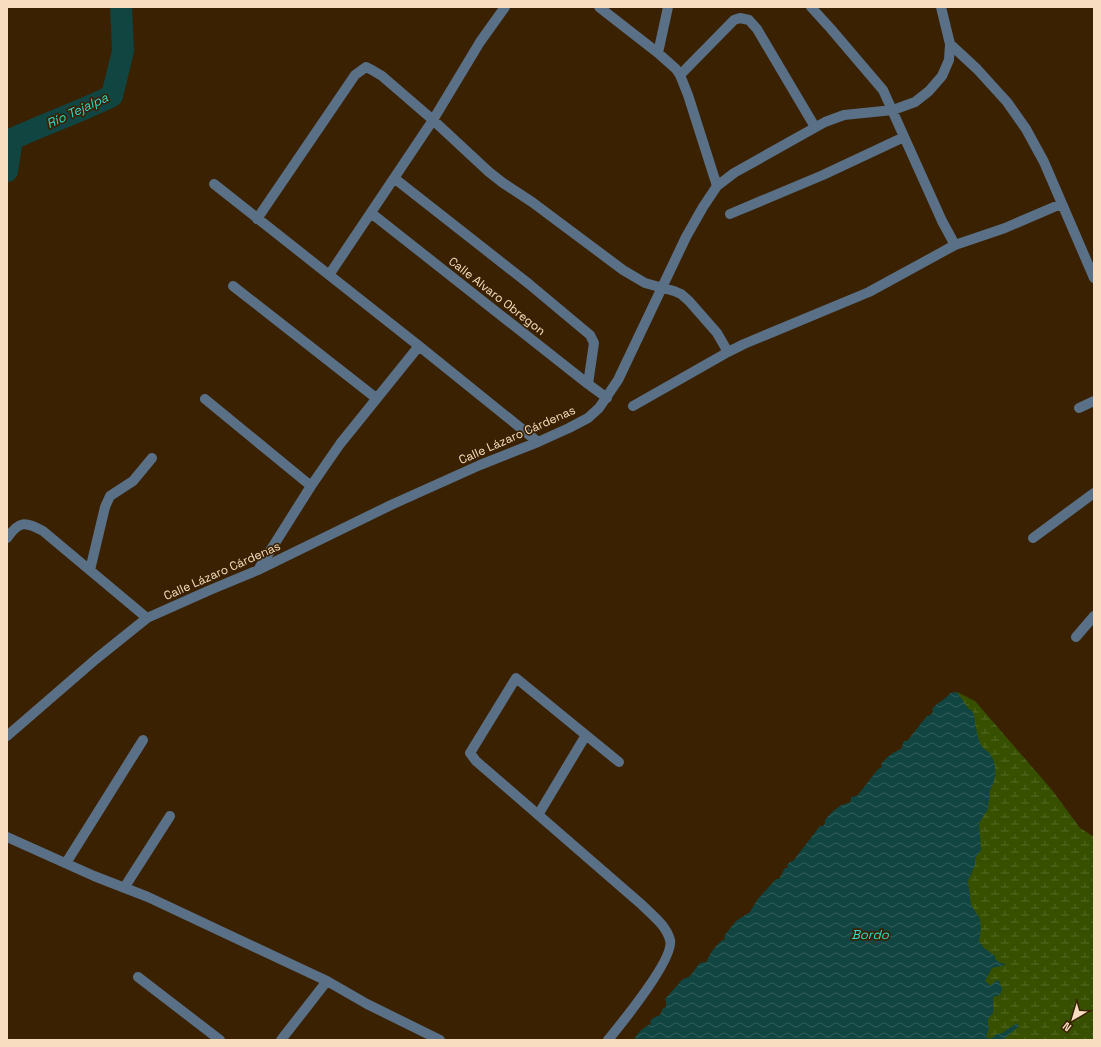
<svg xmlns="http://www.w3.org/2000/svg" width="1101" height="1047" font-family="'Space Grotesk',sans-serif">
<style>
.wetland{fill:url(#wetland-marsh)}
.water{fill:url(#water-waves)}
.lines{fill:none;stroke-linecap:round;stroke-linejoin:round}
.river{stroke:#114541;stroke-width:22}
.minor{stroke:#597086;stroke-width:10}
.labels{text-anchor:middle;stroke-width:3.5;stroke-linejoin:round;paint-order:stroke}
.street-label{font-size:12px;fill:#f8ddc0;stroke:#3a2102}
.water-label{font-size:13px;font-style:italic;fill:#2fdbcf;stroke:#3a2102}
</style>
<defs>
<pattern id="wetland-marsh" width="20" height="14" patternUnits="userSpaceOnUse"><rect width="20" height="14" fill="#365000"/><path d="M1 5h8M5 5V1M11 12h8M15 12V8" fill="none" stroke="#546923"/></pattern>
<pattern id="water-waves" width="16" height="10" patternUnits="userSpaceOnUse"><rect width="16" height="10" fill="#114541"/><path d="M0 5q4-4 8 0t8 0" fill="none" stroke="#345f5b"/></pattern>
</defs>
<rect width="100%" height="100%" fill="#3a2102"/>
<path class="wetland" d="M957,692L975,701L1052,790L1080,828L1094,837V1040H980L968,922Z"/>
<path class="water" d="M957,692L968,708L973,712C976,723 976,735 981,745C983,749 987,750 990,754C998,764 996,782 989,792V800L988,809L979,823L981,850L975,858V865L968,881L971,905L980,919L981,929L979,941L984,948L995,956V959L1000,963H1003L1005,965L992,968L985,981L991,986L995,981L999,980L1002,989L1000,995L993,997V1013L988,1019V1025L989,1028L986,1037L991,1039L997,1034L1003,1033C1007,1028 1012,1028 1016,1023L1019,1026L1003,1040H634C636,1034 645,1026 651,1024L650,1021L653,1018L660,1015L663,1008L666,1007V1002L665,999L683,979L689,977L700,963L706,962C710,954 716,943 725,939L724,936L736,921L750,912L757,900L776,879H779L785,868H788L787,865L790,862L793,861L820,826H823L825,823V820C831,813 839,804 849,803L851,800V797L857,796L878,769L882,767L881,764C887,757 893,752 901,749L904,741H907L927,716L930,715L933,712L932,709C938,702 945,700 950,693Z"/>
<g class="lines">
<path class="river" d="M7,171L12,139C45,124 79,112 112,96L123,51L121,7"/>
<path class="minor" d="M599,7L658,53L676,69L680,75L688,95L717,186
M811,7L831,29L883,90L942,221L955,245
M950,44L977,69L1007,102L1026,129L1044,162L1094,278
M658,53L668,7
M680,75L734,20L740,18L749,20L757,29L815,127
M394,178L529,284L590,335L594,343L588,384
M214,184L419,346L538,442
M371,213L588,384L607,398
M730,214L823,175L904,137
M257,219L355,75L366,67L372,70L382,76L433,120L489,172L503,183L532,202L623,270L645,283L674,291L681,294L689,301L717,333L728,352L744,344L869,292L955,245L1005,228L1061,204
M329,275L433,120L480,42L505,7
M233,286L376,398
M205,399L311,486
M633,406L728,352
M1079,408L1094,401
M7,538C19,521 25,521 43,531L147,618
M1033,538L1094,493
M90,570L105,507L110,496L133,481L152,458
M258,570L311,486L340,444L419,346
M1076,637L1094,616
M7,736L96,659L147,618L210,590L258,570L391,505L480,465L538,442L569,428L588,418L599,408L618,380L686,237L703,207L717,186L734,173L825,122L844,115L893,110L915,102L929,91L942,76L949,60L950,44L941,7
M538,815L586,735
M7,837L94,876L148,897L327,981L367,1004L440,1040
M66,863L143,740
M124,888L170,816
M138,977L220,1040
M281,1040L327,981
M608,1040C621,1024 675,958 670,940C666,925 652,915 641,904L476,761L470,753L516,678L619,762"/>
</g>
<g class="labels">
<g class="street-label">
<text transform="translate(497 296) rotate(38)" y="4">Calle Alvaro Obregon</text>
<text transform="translate(517 435) rotate(-24)" y="4">Calle Lázaro Cárdenas</text>
<text transform="translate(222 571) rotate(-24)" y="4">Calle Lázaro Cárdenas</text>
</g>
<g class="water-label">
<text transform="translate(77 110) rotate(-25)" y="5">Río Tejalpa</text>
<text x="870" y="939">Bordo</text>
</g>
</g>
<rect width="1101" height="1047" fill="none" stroke="#f8ddc0" stroke-width="16"/>
<g transform="translate(1073 1019) rotate(218)" stroke="#3a2102" stroke-width="3" paint-order="stroke">
<path d="M0-3L7 15L0 10L-7 15Z" fill="#f8ddc0"/>
<text y="-6" font-size="11" font-weight="bold" text-anchor="middle" fill="#f8ddc0">N</text>
</g>
</svg>
